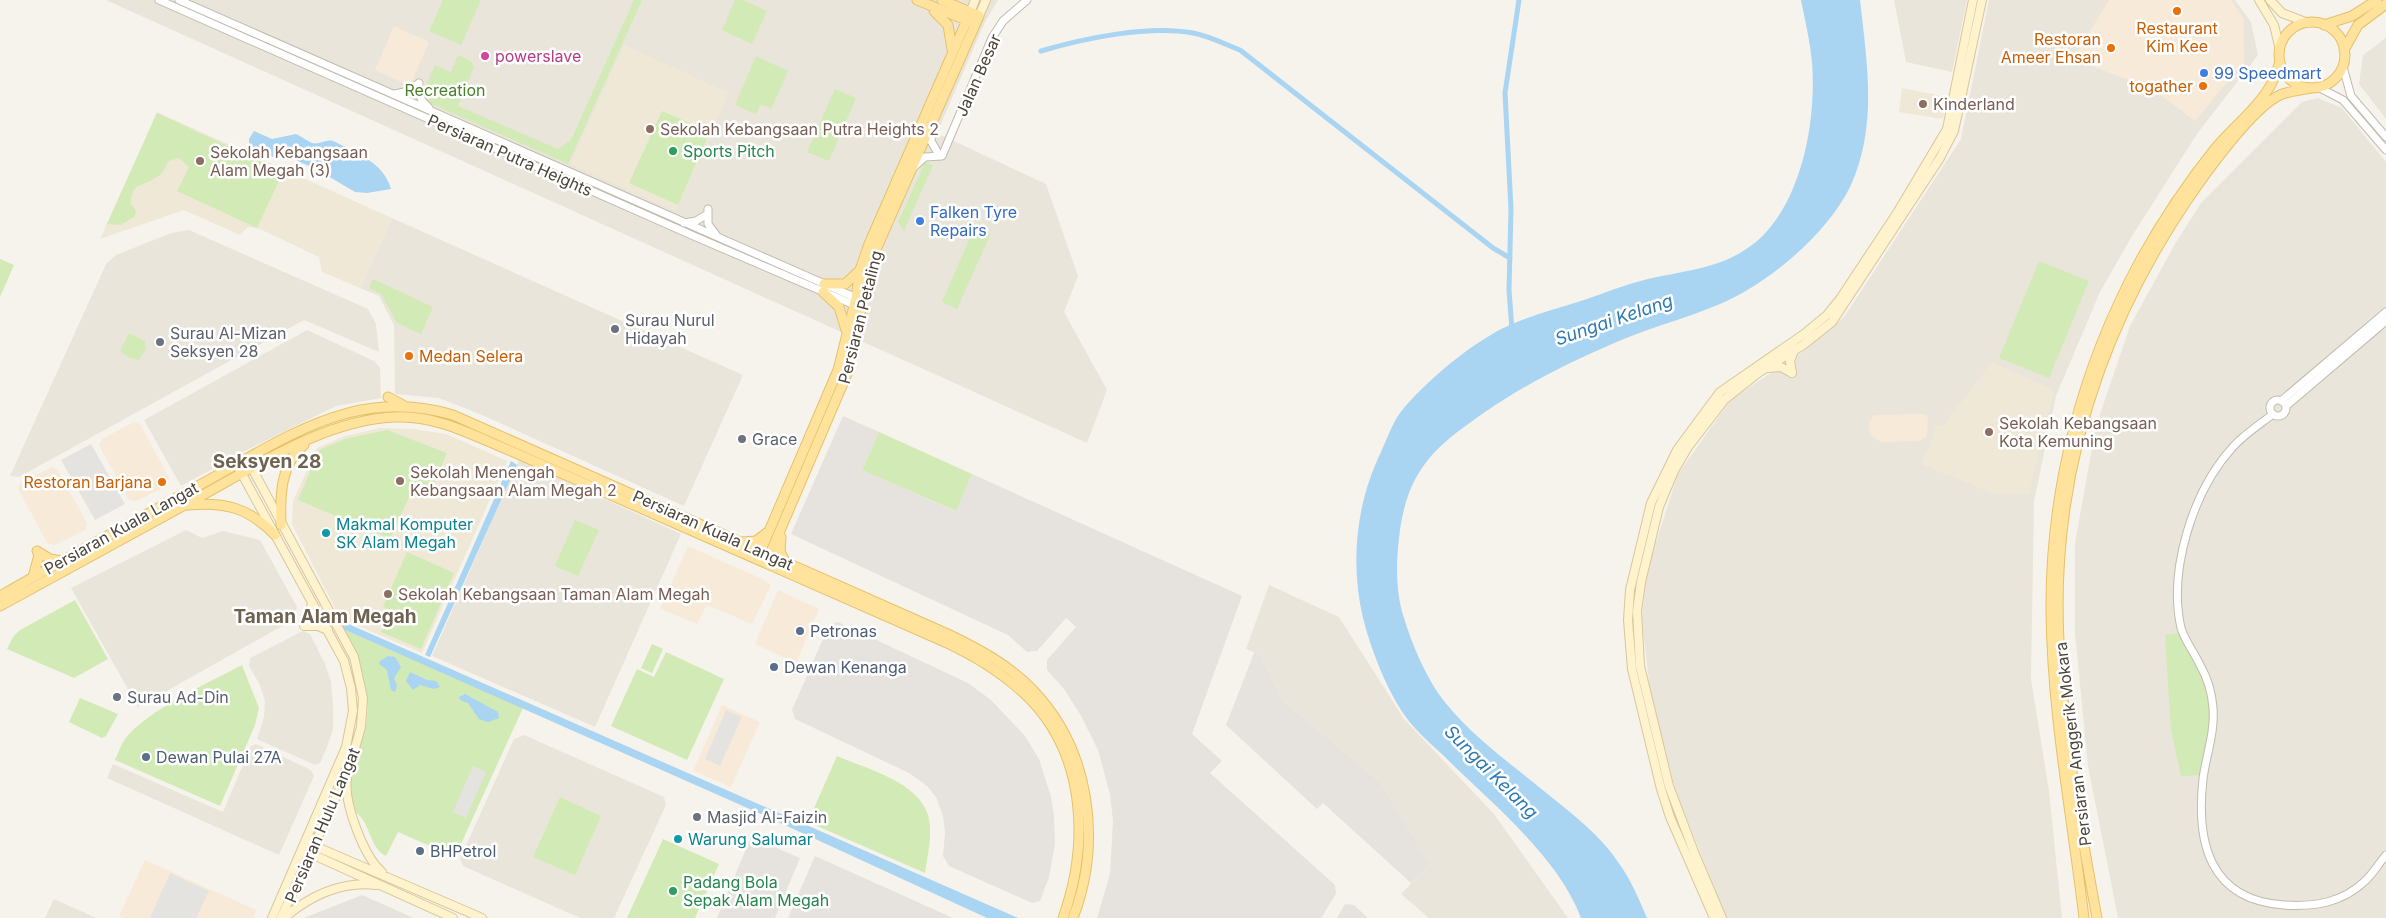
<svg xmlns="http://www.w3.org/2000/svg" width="2386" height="918" font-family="Inter,sans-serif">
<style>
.residential{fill:#eae5da}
.commercial{fill:#f7ead8}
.industrial{fill:#e6e2dd}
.education{fill:#efe8d6}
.green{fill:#d2eab5}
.parking{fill:#e5e3e0}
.water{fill:#a9d4f2}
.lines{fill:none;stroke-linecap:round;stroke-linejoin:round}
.canal{stroke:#a9d4f2;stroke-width:5}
.tertiary-casing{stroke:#c2bbae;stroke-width:9}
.secondary-casing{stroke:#d6c79b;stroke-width:10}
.primary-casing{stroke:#e6c16a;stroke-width:11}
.tertiary{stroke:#fff;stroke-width:7}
.secondary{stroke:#fff3cd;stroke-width:8}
.primary{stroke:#ffe39c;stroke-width:9}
.food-dot{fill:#e8710a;stroke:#fff;stroke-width:2}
.hotel-dot{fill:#d1479c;stroke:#fff;stroke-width:2}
.shop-dot{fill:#3f7fe0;stroke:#fff;stroke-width:2}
.education-dot{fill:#8d6e63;stroke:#fff;stroke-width:2}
.leisure-dot{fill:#2e9e5b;stroke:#fff;stroke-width:2}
.worship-dot{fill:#6b7280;stroke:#fff;stroke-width:2}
.culture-dot{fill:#0f9aa8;stroke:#fff;stroke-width:2}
.service-dot{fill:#5c6f8a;stroke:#fff;stroke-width:2}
.labels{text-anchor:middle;stroke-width:5;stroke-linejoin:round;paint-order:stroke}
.food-label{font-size:16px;fill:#c56008;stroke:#fff;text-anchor:end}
.hotel-label{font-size:16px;fill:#b23c85;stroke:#fff;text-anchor:start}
.shop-label{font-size:16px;fill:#366cbe;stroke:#fff;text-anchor:start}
.street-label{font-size:16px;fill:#4b4439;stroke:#fff}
.park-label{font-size:16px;fill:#4a7f2a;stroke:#fff}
.education-label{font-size:16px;fill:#785e54;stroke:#fff;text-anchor:start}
.leisure-label{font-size:16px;fill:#27864d;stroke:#fff;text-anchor:start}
.worship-label{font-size:16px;fill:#5b616d;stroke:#fff;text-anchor:start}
.culture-label{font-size:16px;fill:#0d838f;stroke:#fff;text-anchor:start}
.service-label{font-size:16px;fill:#4e5e75;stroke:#fff;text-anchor:start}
.water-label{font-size:18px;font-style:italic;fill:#2e7ab2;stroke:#fff}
.quarter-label{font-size:19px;font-weight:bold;fill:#6e6250;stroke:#fff}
</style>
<rect width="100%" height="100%" fill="#f6f3ec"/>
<path class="residential" d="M106,0H998L985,22L937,133L1046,184L1078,276L1064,312L1107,390L1087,443Z
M1894,0H1967L1952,72L1906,62Z
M1989,0H2235L2251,22L2258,55L2197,134L2132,236L2100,292L2056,396L2034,501L2031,679L2049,791L2062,918H1727L1677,795L1651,699L1642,620L1645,584L1651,558L1678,474L1731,399L1800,354L1844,317L1961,139Z
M2386,38V119L2359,84L2363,55Z
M2318,98L2342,108L2386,162V918H2118L2088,766L2075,633V543L2096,426L2130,326L2175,244L2201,203L2302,102Z
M392,218L743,375L684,506L482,415L439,398L395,394L394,325L379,296L360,288Z
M189,230L368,309L376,324L379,352L304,320L19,477L10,476L106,264L116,255L171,233Z
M307,330L374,361L380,368L381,398L336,406L243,452L181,486L144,420Z
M519,460L681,534L595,727L432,656Z
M186,530L202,538L223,531L260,540L297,607L293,620L138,707L71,588Z
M1269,585L1339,617L1404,719L1494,814L1568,918H1429L1401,894L1430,864L1380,782L1283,701L1260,655L1246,649Z
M303,631L310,634L325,664L331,681L333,707V729L327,747L320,763L315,765L257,739L264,717L265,701L260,685L249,666L250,658Z
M524,735L664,797L666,805L614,918H580L463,866L460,859L514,739Z
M256,744L311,770L314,776L279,855L107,778L113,764L223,812L251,746Z
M54,899L96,918H45Z"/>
<path class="commercial" d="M2109,0H2231L2243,17L2244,62L2195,121L2153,89L2073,59Z
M394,26L429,42L410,86L375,70Z
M1924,414L1928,417L1927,434L1926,437L1919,441L1881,442L1873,437L1870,432L1869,423L1874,415Z
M134,422L140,424L169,478L167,486L136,501L129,500L99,445L102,439Z
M52,467L57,469L87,523L85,530L55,545L48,544L18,489L20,483Z
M688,546L760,578L771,585L752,624L707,605L697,624L660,609Z
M778,590L819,609L796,663L755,644Z
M722,705L760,722L731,787L693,771Z
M145,860L256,910L253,918H123L119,916Z"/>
<path class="industrial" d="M843,416L879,432L862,470L955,511L972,474L1242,596L1192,734L1222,761L1210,773L1335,885L1336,894L1321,918H1097L1110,874L1113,821L1110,794L1098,750L1080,714L1064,689L1047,670V660L1076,627L1066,618L1037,651L1027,652L1008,635L791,534Z
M838,622L968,683L991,700L1025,736L1039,759L1051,797L1054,815L1055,844L1049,877L1040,901L1032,903L949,866L943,856L945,833L943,816L936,797L927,786L909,773L795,719L792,710L829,625Z
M1254,653L1260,655L1283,701L1380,782L1430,864L1411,883L1323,803L1317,809L1226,725Z
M751,837L800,858L775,918H717Z
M815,856L953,918H788Z
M362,895L414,918H304Z
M1345,904L1354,905L1368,918H1337Z"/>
<path class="education" d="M624,45L729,93L676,211L570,164Z
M1902,88L1947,97L1943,119L1899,112Z
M157,112L392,218L360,288L322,272L319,257L260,229L248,227L240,235L184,210L100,239Z
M1992,362L2054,390L2029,494H1995L1921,464L1933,438L1936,425L1943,426Z
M380,428L413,429L446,434L507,461L422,653L340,618L292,524L293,501L317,448L345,436Z"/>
<path class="green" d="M443,0H481L461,45L429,31Z
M634,0H642L568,164L427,102L424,90L435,65L451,72L458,55L471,61L474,67L458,106L558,149L571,140Z
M735,0H743L767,11L752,44L722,30Z
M756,56L788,71L771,109L761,104L756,114L735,105Z
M835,89L856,98L829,161L807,152Z
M662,111L710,132L678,205L629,183Z
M157,113L283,172L257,228L177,191L189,167L179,158L169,161C165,167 163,173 157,177C141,188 134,180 130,203L136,210L135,216L121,225L107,224Z
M925,162L933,165L904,231L898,222Z
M975,226L991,233L957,309L942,302Z
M0,259L14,265L0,297Z
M2039,261L2089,281L2049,378L1999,358Z
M373,279L433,307L421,334L397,323L381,294L369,288Z
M129,333L145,341L146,349L139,360L130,358L120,351Z
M387,430L447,453L432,488L427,486L422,500L410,495L390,539L298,500L319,450L345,439Z
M879,432L972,474L956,511L862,470Z
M575,520L599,530L578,576L555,566Z
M407,552L454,573L421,649L381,632L390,610L383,607Z
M75,600L108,659L74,678L7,649L13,637L20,630Z
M343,629L523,708L455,857L398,832L386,856C368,848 371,819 353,811C352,802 348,790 349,781C352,759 365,739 367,717C370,685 357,657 343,629Z
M2186,632L2199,658L2212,708L2205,775L2181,776L2171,730L2165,635Z
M652,644L663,649L652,673L641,668Z
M666,652L724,679L687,760L611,726L637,669L654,677Z
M242,665L259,708L255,725L220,806L115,760C118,753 121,745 125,739C146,711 210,682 242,665Z
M80,698L118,714L106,736L102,738L69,722Z
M837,756C869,770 929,784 930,827C931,842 927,858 925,873L808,822Z
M560,797L601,816L575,875L533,857Z
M663,839L719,864L695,918H627Z"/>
<path class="parking" d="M91,444L125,504L95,520L61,460Z
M726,710L742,717L720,766L705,759Z
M473,766L486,772L466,818L453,812Z
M170,873L209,891L196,918H150Z"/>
<path class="water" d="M1801,0H1860C1867,63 1878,127 1850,187C1827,234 1768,284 1720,304C1687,318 1652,327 1619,341C1572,361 1527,383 1485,412C1436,446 1409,468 1400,530C1396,560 1395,590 1404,618C1412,644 1423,670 1438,693C1467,734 1512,764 1550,796C1574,815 1601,836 1618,862C1630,878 1639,899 1647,918H1581C1558,856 1490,802 1444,756C1429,742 1412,728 1401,710C1384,683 1371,649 1363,618C1350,562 1356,504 1381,452C1387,439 1392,424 1400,413C1424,382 1476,339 1512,324C1535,314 1560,308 1584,300C1604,293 1624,285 1644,280C1676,272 1711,270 1740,253C1800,220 1817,124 1812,62C1810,41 1805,20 1801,0Z
M254,131L272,139L296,134C301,136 307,141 312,143C319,145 326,139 333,141C356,152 384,163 391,189L367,193L355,192L316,169L286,156L276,158L249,148V139Z
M511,461L517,465L430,657L425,655Z
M337,619L1018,918H987L761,814L343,629Z
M388,656L395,657L401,667L394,678L397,686L395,692L391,690L387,670L379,664L380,661Z
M410,672L427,680L436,681L440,687L434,689L420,685L413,690L406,681Z
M465,694L498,712L499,718L488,722L479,719L468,703L460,700L459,697Z"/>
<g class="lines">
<path class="canal" d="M1041,51C1085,38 1148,25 1193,33C1209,36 1225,44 1240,50L1493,248L1510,258
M1512,330L1509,290L1511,209L1505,93L1519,0"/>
<g class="tertiary-casing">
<path id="tertiary" d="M159,0L696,237L859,307
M179,0L861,300
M2343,67L2351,96L2386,137
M417,87L422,101L429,108
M2318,87L2343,100L2386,150
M395,94L409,91L419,83
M932,128L931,141L939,155
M914,167L925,157L942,156L992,38L1003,21L1027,0
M708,209V224L717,236
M684,223L696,221L706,215
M2270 408a8 8 0 1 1 16 0a8 8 0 1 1-16 0Z
M2281,401L2386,312
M2286,406L2386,321
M2273,414C2259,425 2243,435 2232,448C2193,491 2168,570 2181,628C2185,641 2194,652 2200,665C2207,677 2212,694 2213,708C2215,733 2206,755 2203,779C2196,842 2209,900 2284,905C2314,907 2342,903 2365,881C2373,874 2379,863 2386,855"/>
</g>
<g class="secondary-casing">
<path id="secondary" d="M2259,0L2274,25L2280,50
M2270,0L2282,13L2308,23
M970,13L975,0
M979,16L986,0
M1768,368L1781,367L1792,373
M1792,373L1790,361L1794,351
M247,459L354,657L363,698L361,727L349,769L281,918
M237,465L344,661L351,688L353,711L346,747L272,918
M306,625L312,603
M304,626H318L328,630
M347,778C343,802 364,857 382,872
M310,844L482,918
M307,852L453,918
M284,918C310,896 341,881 376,885
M1714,918L1670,817L1661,789L1632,669L1628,620L1630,590L1651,503L1677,450L1720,392L1804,334L1827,315L1840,299L1897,213L1947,129L1973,0
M1722,918L1694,852L1669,786L1640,666L1637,611L1641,582L1659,507L1674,471L1688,447L1725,399L1758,373L1803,345L1832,322L1940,158L1954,131L1982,0"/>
</g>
<g class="primary-casing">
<path id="primary" d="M917,0L971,22
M934,11L948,25L952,49
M2279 55a33 33 0 1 1 66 0a33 33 0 1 1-66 0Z
M2324,25L2352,16L2377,0
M2344,50L2358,25L2386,4
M824,284H845L860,270
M823,292L839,307L846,330
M388,397L403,405
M583,494L590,490H599
M188,505C225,502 248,507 275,535
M281,525C280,497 280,464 304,445
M781,537L780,552L786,563
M742,542L756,541L768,532
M37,551L50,559L62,561
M758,557L838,370L856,298L860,270L869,244L970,13
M767,561L847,374L871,261L979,16L942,0
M33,577L39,555
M0,596C68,557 137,520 205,482C251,457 298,426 348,413C382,404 419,405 453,415L948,634C979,649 1009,665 1033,690C1091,751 1102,842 1073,918
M0,606C64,571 128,536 192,501C253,468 325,419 396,417C437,415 474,436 511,451L947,643C977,657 1004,674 1028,697C1087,756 1089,845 1063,918
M2084,918C2072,816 2052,714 2051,611C2050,489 2082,368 2140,261C2161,223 2186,185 2214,150C2231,129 2255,111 2269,88C2274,80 2277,71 2280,62
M2097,918C2076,804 2051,670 2060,555C2069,428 2115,307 2186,202C2204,175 2252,108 2280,95C2289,91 2301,90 2311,88"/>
</g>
<use href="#tertiary" class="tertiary"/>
<use href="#secondary" class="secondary"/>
<use href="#primary" class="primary"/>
</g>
<g class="food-dot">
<circle cx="2177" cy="11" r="5"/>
<circle cx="2111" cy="48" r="5"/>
<circle cx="2203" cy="86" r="5"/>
<circle cx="409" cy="356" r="5"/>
<circle cx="162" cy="482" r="5"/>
</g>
<circle class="hotel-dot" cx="485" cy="56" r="5"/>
<g class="shop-dot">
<circle cx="2204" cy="73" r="5"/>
<circle cx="920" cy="221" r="5"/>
</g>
<g class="education-dot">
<circle cx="1923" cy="104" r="5"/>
<circle cx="650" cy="129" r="5"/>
<circle cx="200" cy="161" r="5"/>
<circle cx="1989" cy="432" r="5"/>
<circle cx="400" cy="481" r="5"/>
<circle cx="388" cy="594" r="5"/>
</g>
<g class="leisure-dot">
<circle cx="673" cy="151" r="5"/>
<circle cx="673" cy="891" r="5"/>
</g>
<g class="worship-dot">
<circle cx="615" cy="329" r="5"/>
<circle cx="160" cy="342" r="5"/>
<circle cx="742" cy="439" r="5"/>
<circle cx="117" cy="697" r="5"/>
<circle cx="697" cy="817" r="5"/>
</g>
<g class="culture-dot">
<circle cx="326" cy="533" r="5"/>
<circle cx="678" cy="839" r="5"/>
</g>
<g class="service-dot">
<circle cx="800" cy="631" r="5"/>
<circle cx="774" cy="667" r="5"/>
<circle cx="146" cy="757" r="5"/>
<circle cx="420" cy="851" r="5"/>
</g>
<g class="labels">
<g class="food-label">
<text x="2177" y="34" text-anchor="middle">Restaurant<tspan x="2177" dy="18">Kim Kee</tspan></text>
<text x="2101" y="45">Restoran<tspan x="2101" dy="18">Ameer Ehsan</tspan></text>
<text x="2193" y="92">togather</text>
<text x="419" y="362" text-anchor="start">Medan Selera</text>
<text x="152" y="488">Restoran Barjana</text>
</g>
<g class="hotel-label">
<text x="495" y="62">powerslave</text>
</g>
<g class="shop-label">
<text x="2214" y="79">99 Speedmart</text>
<text x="930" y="218">Falken Tyre<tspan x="930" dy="18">Repairs</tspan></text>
</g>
<g class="street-label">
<text transform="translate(978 75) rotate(-66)" y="6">Jalan Besar</text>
<text transform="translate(510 155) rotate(24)" y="6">Persiaran Putra Heights</text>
<text transform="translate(860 317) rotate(-76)" y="6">Persiaran Petaling</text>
<text transform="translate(121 528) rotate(-29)" y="6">Persiaran Kuala Langat</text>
<text transform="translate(713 530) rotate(24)" y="6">Persiaran Kuala Langat</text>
<text transform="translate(2073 744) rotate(-97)" y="6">Persiaran Anggerik Mokara</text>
<text transform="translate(322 825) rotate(-67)" y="6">Persiaran Hulu Langat</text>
</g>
<g class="park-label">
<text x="445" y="96">Recreation</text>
</g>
<g class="education-label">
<text x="1933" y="110">Kinderland</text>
<text x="660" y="135">Sekolah Kebangsaan Putra Heights 2</text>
<text x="210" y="158">Sekolah Kebangsaan<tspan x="210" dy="18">Alam Megah (3)</tspan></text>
<text x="1999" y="429">Sekolah Kebangsaan<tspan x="1999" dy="18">Kota Kemuning</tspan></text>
<text x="410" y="478">Sekolah Menengah<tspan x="410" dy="18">Kebangsaan Alam Megah 2</tspan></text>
<text x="398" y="600">Sekolah Kebangsaan Taman Alam Megah</text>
</g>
<g class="leisure-label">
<text x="683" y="157">Sports Pitch</text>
<text x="683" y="888">Padang Bola<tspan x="683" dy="18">Sepak Alam Megah</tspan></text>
</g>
<g class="worship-label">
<text x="625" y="326">Surau Nurul<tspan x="625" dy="18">Hidayah</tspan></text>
<text x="170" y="339">Surau Al-Mizan<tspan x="170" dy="18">Seksyen 28</tspan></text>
<text x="752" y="445">Grace</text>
<text x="127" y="703">Surau Ad-Din</text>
<text x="707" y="823">Masjid Al-Faizin</text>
</g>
<g class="culture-label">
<text x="336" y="530">Makmal Komputer<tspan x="336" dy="18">SK Alam Megah</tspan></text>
<text x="688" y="845">Warung Salumar</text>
</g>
<g class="service-label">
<text x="810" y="637">Petronas</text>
<text x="784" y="673">Dewan Kenanga</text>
<text x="156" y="763">Dewan Pulai 27A</text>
<text x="430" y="857">BHPetrol</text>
</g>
<g class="water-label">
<text transform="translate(1614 320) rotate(-19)" y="6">Sungai Kelang</text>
<text transform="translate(1491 772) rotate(45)" y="6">Sungai Kelang</text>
</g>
<g class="quarter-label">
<text x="267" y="468">Seksyen 28</text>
<text x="325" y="623">Taman Alam Megah</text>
</g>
</g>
</svg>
